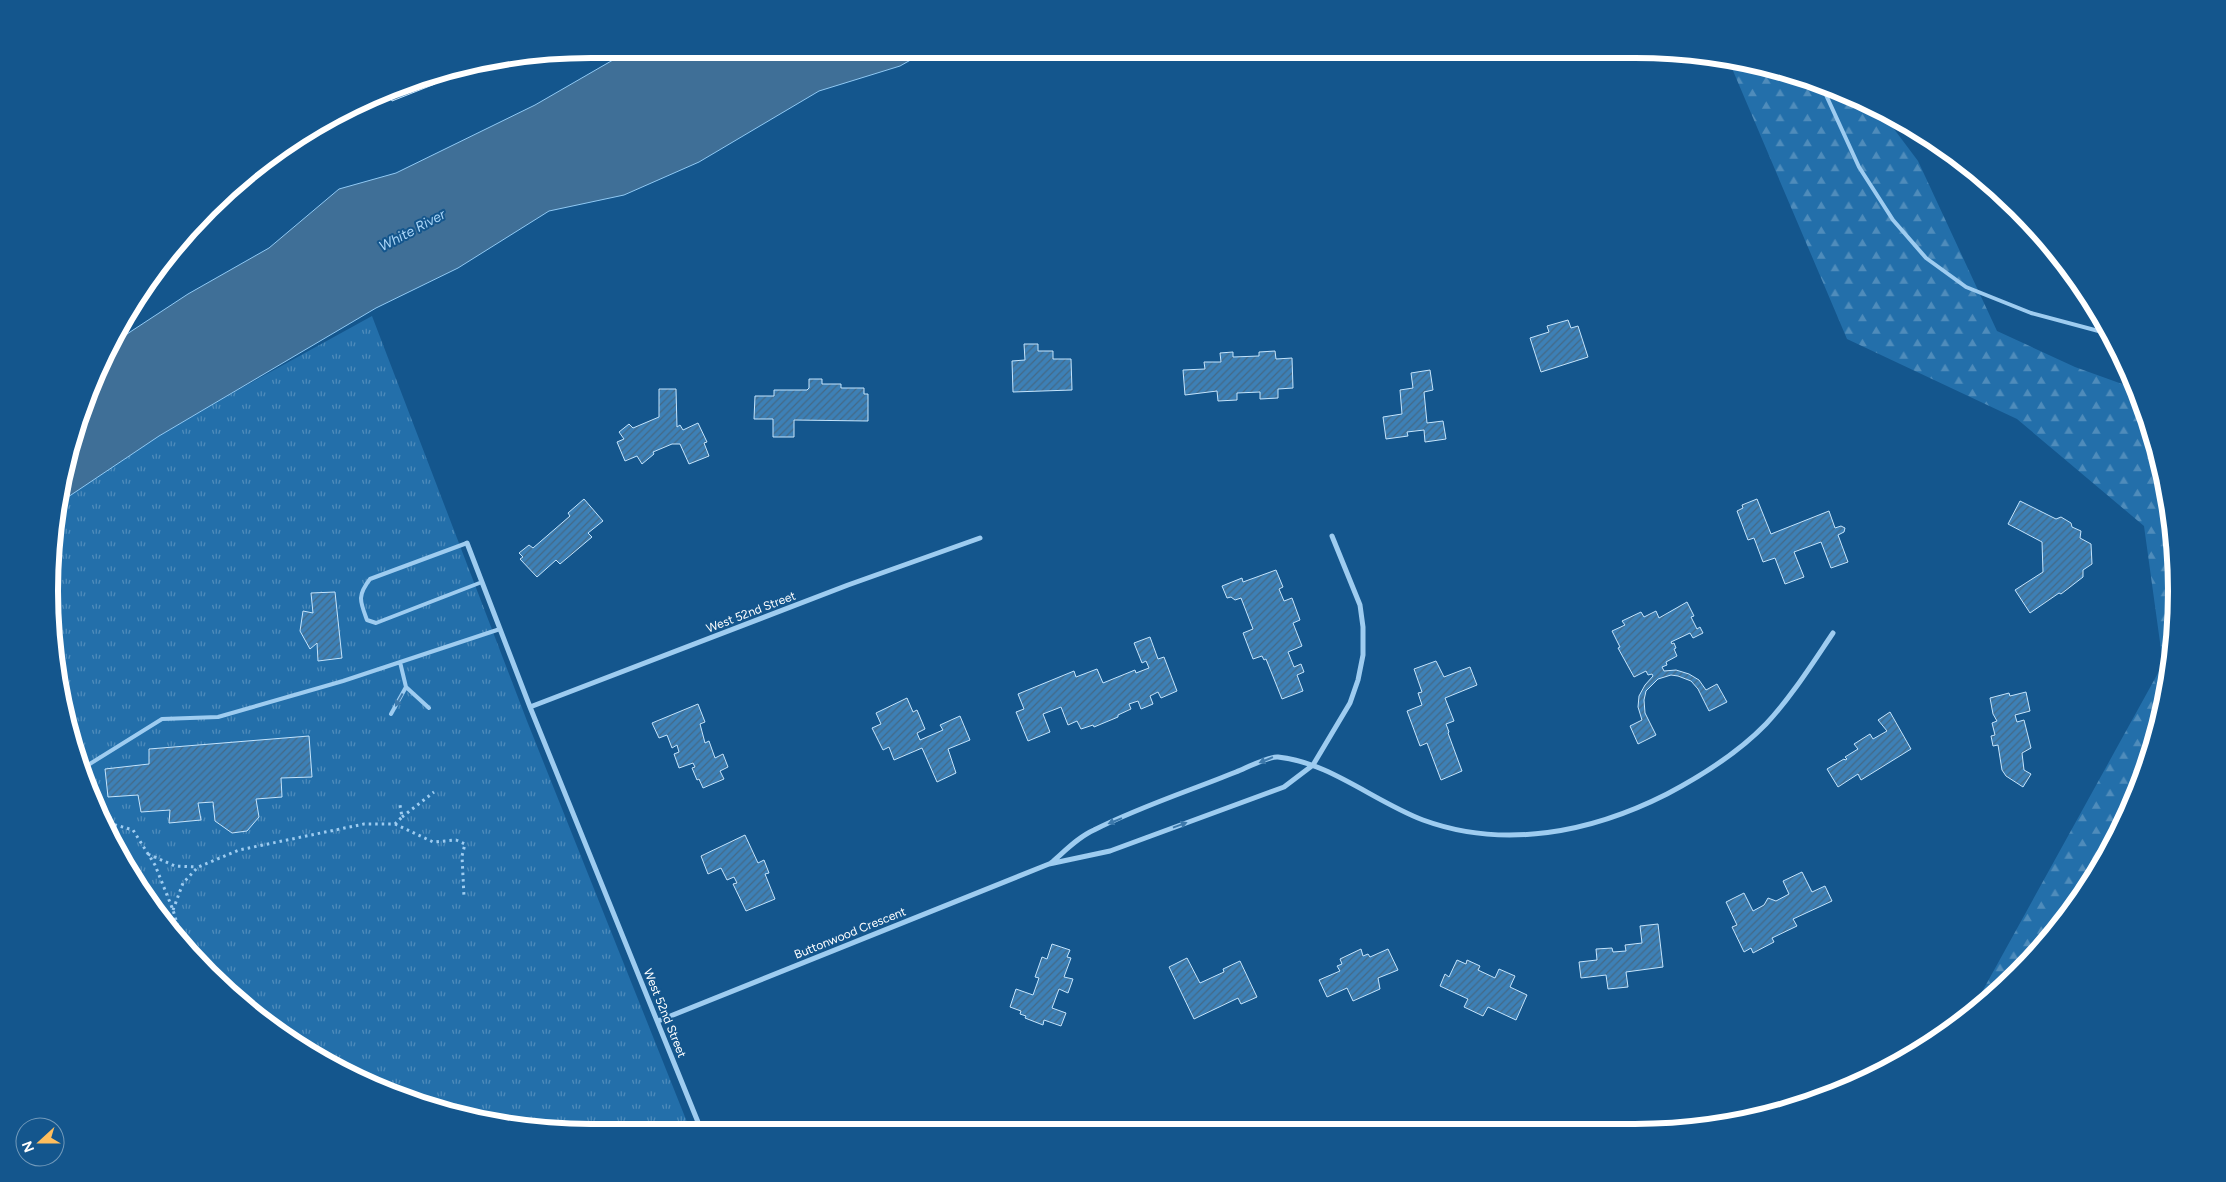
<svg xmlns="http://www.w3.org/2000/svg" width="2226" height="1182" font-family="Figtree,sans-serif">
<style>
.grass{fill:url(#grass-tufts)}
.forest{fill:url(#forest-firs)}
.water{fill:#3f6f97;stroke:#90c9f4}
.building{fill:url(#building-hatch);stroke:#c4e4fc}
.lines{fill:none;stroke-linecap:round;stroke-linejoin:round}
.path{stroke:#9eccf0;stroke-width:3;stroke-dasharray:2.5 4;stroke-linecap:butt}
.service{stroke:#9eccf0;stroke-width:4}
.minor{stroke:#9eccf0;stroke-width:5}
.oneway{fill:#3d79ab}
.labels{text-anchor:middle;stroke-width:4;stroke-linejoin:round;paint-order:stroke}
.street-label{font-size:12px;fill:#fff;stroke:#14568d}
.water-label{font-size:14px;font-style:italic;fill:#aad6f8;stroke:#14568d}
.rim{fill:none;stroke:#fff;stroke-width:6}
</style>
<defs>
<pattern id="grass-tufts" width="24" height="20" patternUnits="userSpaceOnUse" patternTransform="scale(1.25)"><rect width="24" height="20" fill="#236faa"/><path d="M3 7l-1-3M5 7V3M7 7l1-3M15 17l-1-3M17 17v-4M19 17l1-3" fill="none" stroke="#4f8cbb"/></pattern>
<pattern id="forest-firs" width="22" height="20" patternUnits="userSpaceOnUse" patternTransform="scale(1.25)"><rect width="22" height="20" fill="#236faa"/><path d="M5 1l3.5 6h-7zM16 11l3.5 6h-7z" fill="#4f8cbb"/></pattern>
<pattern id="building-hatch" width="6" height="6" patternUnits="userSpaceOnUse" patternTransform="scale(1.25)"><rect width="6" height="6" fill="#3d80b6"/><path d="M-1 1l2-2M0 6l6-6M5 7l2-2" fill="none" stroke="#446986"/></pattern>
</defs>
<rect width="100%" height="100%" fill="#14568d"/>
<path class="grass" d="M372,316L527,721L691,1132H556L451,1115L351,1077L261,1021L184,949L140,892L90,799L67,731L50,627V555L59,503L159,436L236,391Z"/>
<path class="forest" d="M1728,59L1776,67L1876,105L1918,161L1997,331L2075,367L2136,389L2149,417L2173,521L2176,627L2159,732L2121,831L2042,949L1972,1010L2163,664L2144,526L2017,419L1847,339Z"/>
<path class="water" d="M632,49H930L900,66L819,91L699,162L624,195L549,211L458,268L376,308L159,436L59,503L67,451L90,383L113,340L127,334L188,294L269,248L339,189L396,173L535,105Z"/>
<path class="building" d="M457,67L458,68L441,75L440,71Z
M431,74L435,84L392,101L388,91L416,78Z
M1568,320L1571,328L1578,326L1588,357L1541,372L1530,338L1549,332L1547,326Z
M1024,344H1038V351H1053V359H1071L1072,390L1013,392L1012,361L1025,360Z
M1275,351L1276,359L1292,358L1293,388L1278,389V398L1260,399V392L1237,393V400L1218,401L1217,391L1185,395L1183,370L1205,369L1204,362H1221L1220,353L1233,352V357L1259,356V352Z
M1430,370L1433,390L1424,392L1427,423L1443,421L1446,439L1425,442L1424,430L1407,432L1408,436L1386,439L1383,417L1402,414L1400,390L1413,388L1411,373Z
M809,379H822V384H841V388H864V394H868V421L794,420V437H773V419H754L755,396H774V390H807L809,388Z
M659,389H676L677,427L680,425L683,430L698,423L707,442L704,443L709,456L689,464L680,444H672L653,452L654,454L642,464L637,456L625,461L617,442L624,439L619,432L629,424L633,428L659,417Z
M584,499L603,521L588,533L592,537L560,564L556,560L537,577L520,559L523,557L519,553L529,545L533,548L570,516L568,513Z
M1757,499L1771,534L1829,511L1835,528L1841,526L1845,528L1844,532L1838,535L1848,562L1831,568L1821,542L1794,552L1804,577L1785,584L1775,558L1763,562L1754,538L1748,540L1737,511L1743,508L1742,505Z
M2020,501L2056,519L2061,517L2071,523L2072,527L2081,531L2080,538L2091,544L2092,564L2083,570V577L2061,594L2059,593L2030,613L2015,590L2043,572L2042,542L2008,524Z
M1276,570L1283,587L1279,589L1284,601L1292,598L1300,620L1293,623L1302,646L1288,652L1294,667L1301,664L1304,672L1297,675L1303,691L1282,699L1266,659L1264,660L1262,656L1253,659L1243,633L1253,629L1241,598L1235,600L1231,597L1227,598L1222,586L1242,578L1243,582Z
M335,592L342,658L318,661L317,643L310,649L300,631L303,611L313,613L311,593Z
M1687,602L1694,616L1691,617L1697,629L1700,627L1703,633L1693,638L1690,633L1671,642L1672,644L1674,643L1676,648L1674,649L1677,656L1666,662L1667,665L1662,667L1664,671L1676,670L1689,674L1699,680L1706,690L1717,684L1727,702L1709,711L1698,689L1691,681L1678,676L1671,675L1658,679L1646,691L1644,700L1645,713L1656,735L1638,744L1630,726L1642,720L1638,707L1639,696L1645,685L1653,676L1652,674L1648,675L1646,671L1634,677L1618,648L1620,647L1612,631L1625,625L1622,621L1641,612L1644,617L1656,611L1659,618Z
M1150,637L1158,659L1164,657L1177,691L1161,698L1158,692L1150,696L1153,704L1141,709L1138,701L1129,704L1131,709L1118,715V717L1094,727L1093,725L1081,729L1077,721L1068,725L1061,707L1043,714L1050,732L1028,741L1016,712L1024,709L1018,694L1074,671L1076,677L1097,669L1103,683L1135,670L1136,673L1149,668L1146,661L1142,663L1134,643Z
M1436,661L1444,677L1470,667L1477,685L1445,698L1454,721L1446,724L1449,732L1448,733L1462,771L1441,780L1427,743L1420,746L1407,711L1422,705L1418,693L1422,692L1414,669Z
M2026,692L2030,711L2015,715L2017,722L2024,720L2031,748L2022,753L2024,770L2031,774L2023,787L2006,776L2002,770L1998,745L1993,746L1991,736L1995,735L1992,723L1997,721L1993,714L1990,698L2009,693L2010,696Z
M907,698L913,712L917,710L925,729L917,733L920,740L943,730L940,725L960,716L970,740L948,749L956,773L937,782L922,748L894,760L889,747L883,750L872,728L881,724L876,713Z
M698,704L705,722L700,724L705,743L709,741L715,758L723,754L728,767L720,771L724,779L703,788L699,779L697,780L692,768L695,767L693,763L679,768L674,754L679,752L677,745L672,748L667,735L659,738L652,723Z
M1890,712L1911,749L1861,780L1858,774L1838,787L1827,769L1844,759L1845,760L1847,759L1845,757L1858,749L1854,744L1870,734L1873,739L1887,731L1878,720Z
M309,736L312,777L281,778L282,797L256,799L259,817L247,831L232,833L215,821L213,802L198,803L201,820L169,823L170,810L141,812L138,795L108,797L105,769L149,764V749Z
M745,835L758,863L764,860L769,873L765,874L775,899L746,911L733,884L737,883L734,877L727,880L721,868L708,874L701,856Z
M1802,872L1812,892L1825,886L1832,901L1793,919L1797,926L1772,938L1774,942L1753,953L1751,948L1744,952L1732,927L1737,925L1726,902L1744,893L1753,911L1764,905L1768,898L1776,901L1789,894L1783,881Z
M1658,924L1663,967L1626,972L1628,987L1608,989L1606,975L1581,978L1579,962L1597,960L1596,949L1612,948L1613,952L1626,951L1625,945L1642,943L1640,926Z
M1052,944L1070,950L1067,957L1071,958L1064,977L1073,979L1068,993L1059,989L1052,1008L1066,1013L1061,1026L1044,1020L1043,1025L1025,1018L1026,1016L1020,1014L1021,1011L1010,1007L1016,989L1033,995L1039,978L1035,977L1042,957L1047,959Z
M1361,949L1363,956L1368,954L1370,957L1388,949L1398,970L1378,978L1380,989L1353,1001L1347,988L1327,997L1319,980L1340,971L1337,966L1342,964L1340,959Z
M1187,958L1200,983L1224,972L1223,969L1240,961L1257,997L1241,1004L1238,998L1194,1019L1169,967Z
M1457,960L1466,964L1467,960L1480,966L1478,970L1495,978L1499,969L1515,976L1510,987L1527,995L1516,1020L1488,1007L1483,1016L1464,1007L1468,999L1440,986L1445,974L1449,977Z"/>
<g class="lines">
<path class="path" d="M402,817L434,792
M102,821L133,830L155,865L173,910L185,950
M395,824L433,842L456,840L465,844L462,856L464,897
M148,854L175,866L197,867
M173,910L183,883L198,867L239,850L364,824H395L402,817L400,805"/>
<path class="service" d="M1821,84L1859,167L1893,220L1926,258L1966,287L2031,313L2106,333L2114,340
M467,543L370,579C357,596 360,601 367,620L376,623L482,582
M400,662L406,687L429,708
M391,714L406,687
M80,770L162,719L218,717L343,681L500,629"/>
<path class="minor" d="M467,543L530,707L702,1132
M530,707L848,585L980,538
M1051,863C1064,852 1078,837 1094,830C1139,807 1189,791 1236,772C1246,768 1269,756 1278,757C1329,762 1375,802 1423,820C1505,850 1592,832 1667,794C1703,775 1738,753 1766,724C1792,696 1812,664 1833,633
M658,1021L1049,864L1110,851L1284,787L1313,765L1350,703L1358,680L1363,655V627L1360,605L1332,536"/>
</g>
<defs><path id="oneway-solid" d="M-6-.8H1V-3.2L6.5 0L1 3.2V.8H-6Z" transform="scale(1.25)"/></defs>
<g class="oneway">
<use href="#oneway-solid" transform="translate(399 700) rotate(119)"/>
<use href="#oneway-solid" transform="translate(1266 760) rotate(158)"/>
<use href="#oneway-solid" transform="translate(1115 821) rotate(158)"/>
<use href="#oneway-solid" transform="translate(1180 825) rotate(-20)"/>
</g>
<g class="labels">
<g class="street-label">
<text transform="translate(751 612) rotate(-21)" y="4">West 52nd Street</text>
<text transform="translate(850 933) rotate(-22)" y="4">Buttonwood Crescent</text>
<text transform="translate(665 1013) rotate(68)" y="4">West 52nd Street</text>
</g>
<g class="water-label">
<text transform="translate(412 230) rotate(-28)" y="5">White River</text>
</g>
</g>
<path d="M0 0H2226V1182H0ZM591 58H1635A533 533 0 0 1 2168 591V591A533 533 0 0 1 1635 1124H591A533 533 0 0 1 58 591V591A533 533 0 0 1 591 58Z" fill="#14568d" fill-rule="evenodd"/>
<path class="rim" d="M591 58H1635A533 533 0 0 1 2168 591V591A533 533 0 0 1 1635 1124H591A533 533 0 0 1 58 591V591A533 533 0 0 1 591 58Z"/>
<g transform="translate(40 1142) rotate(249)"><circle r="24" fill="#14568d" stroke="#729abb"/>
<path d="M0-4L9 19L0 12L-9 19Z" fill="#ffbe5d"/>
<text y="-8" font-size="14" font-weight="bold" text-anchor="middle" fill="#ffffff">N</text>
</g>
</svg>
